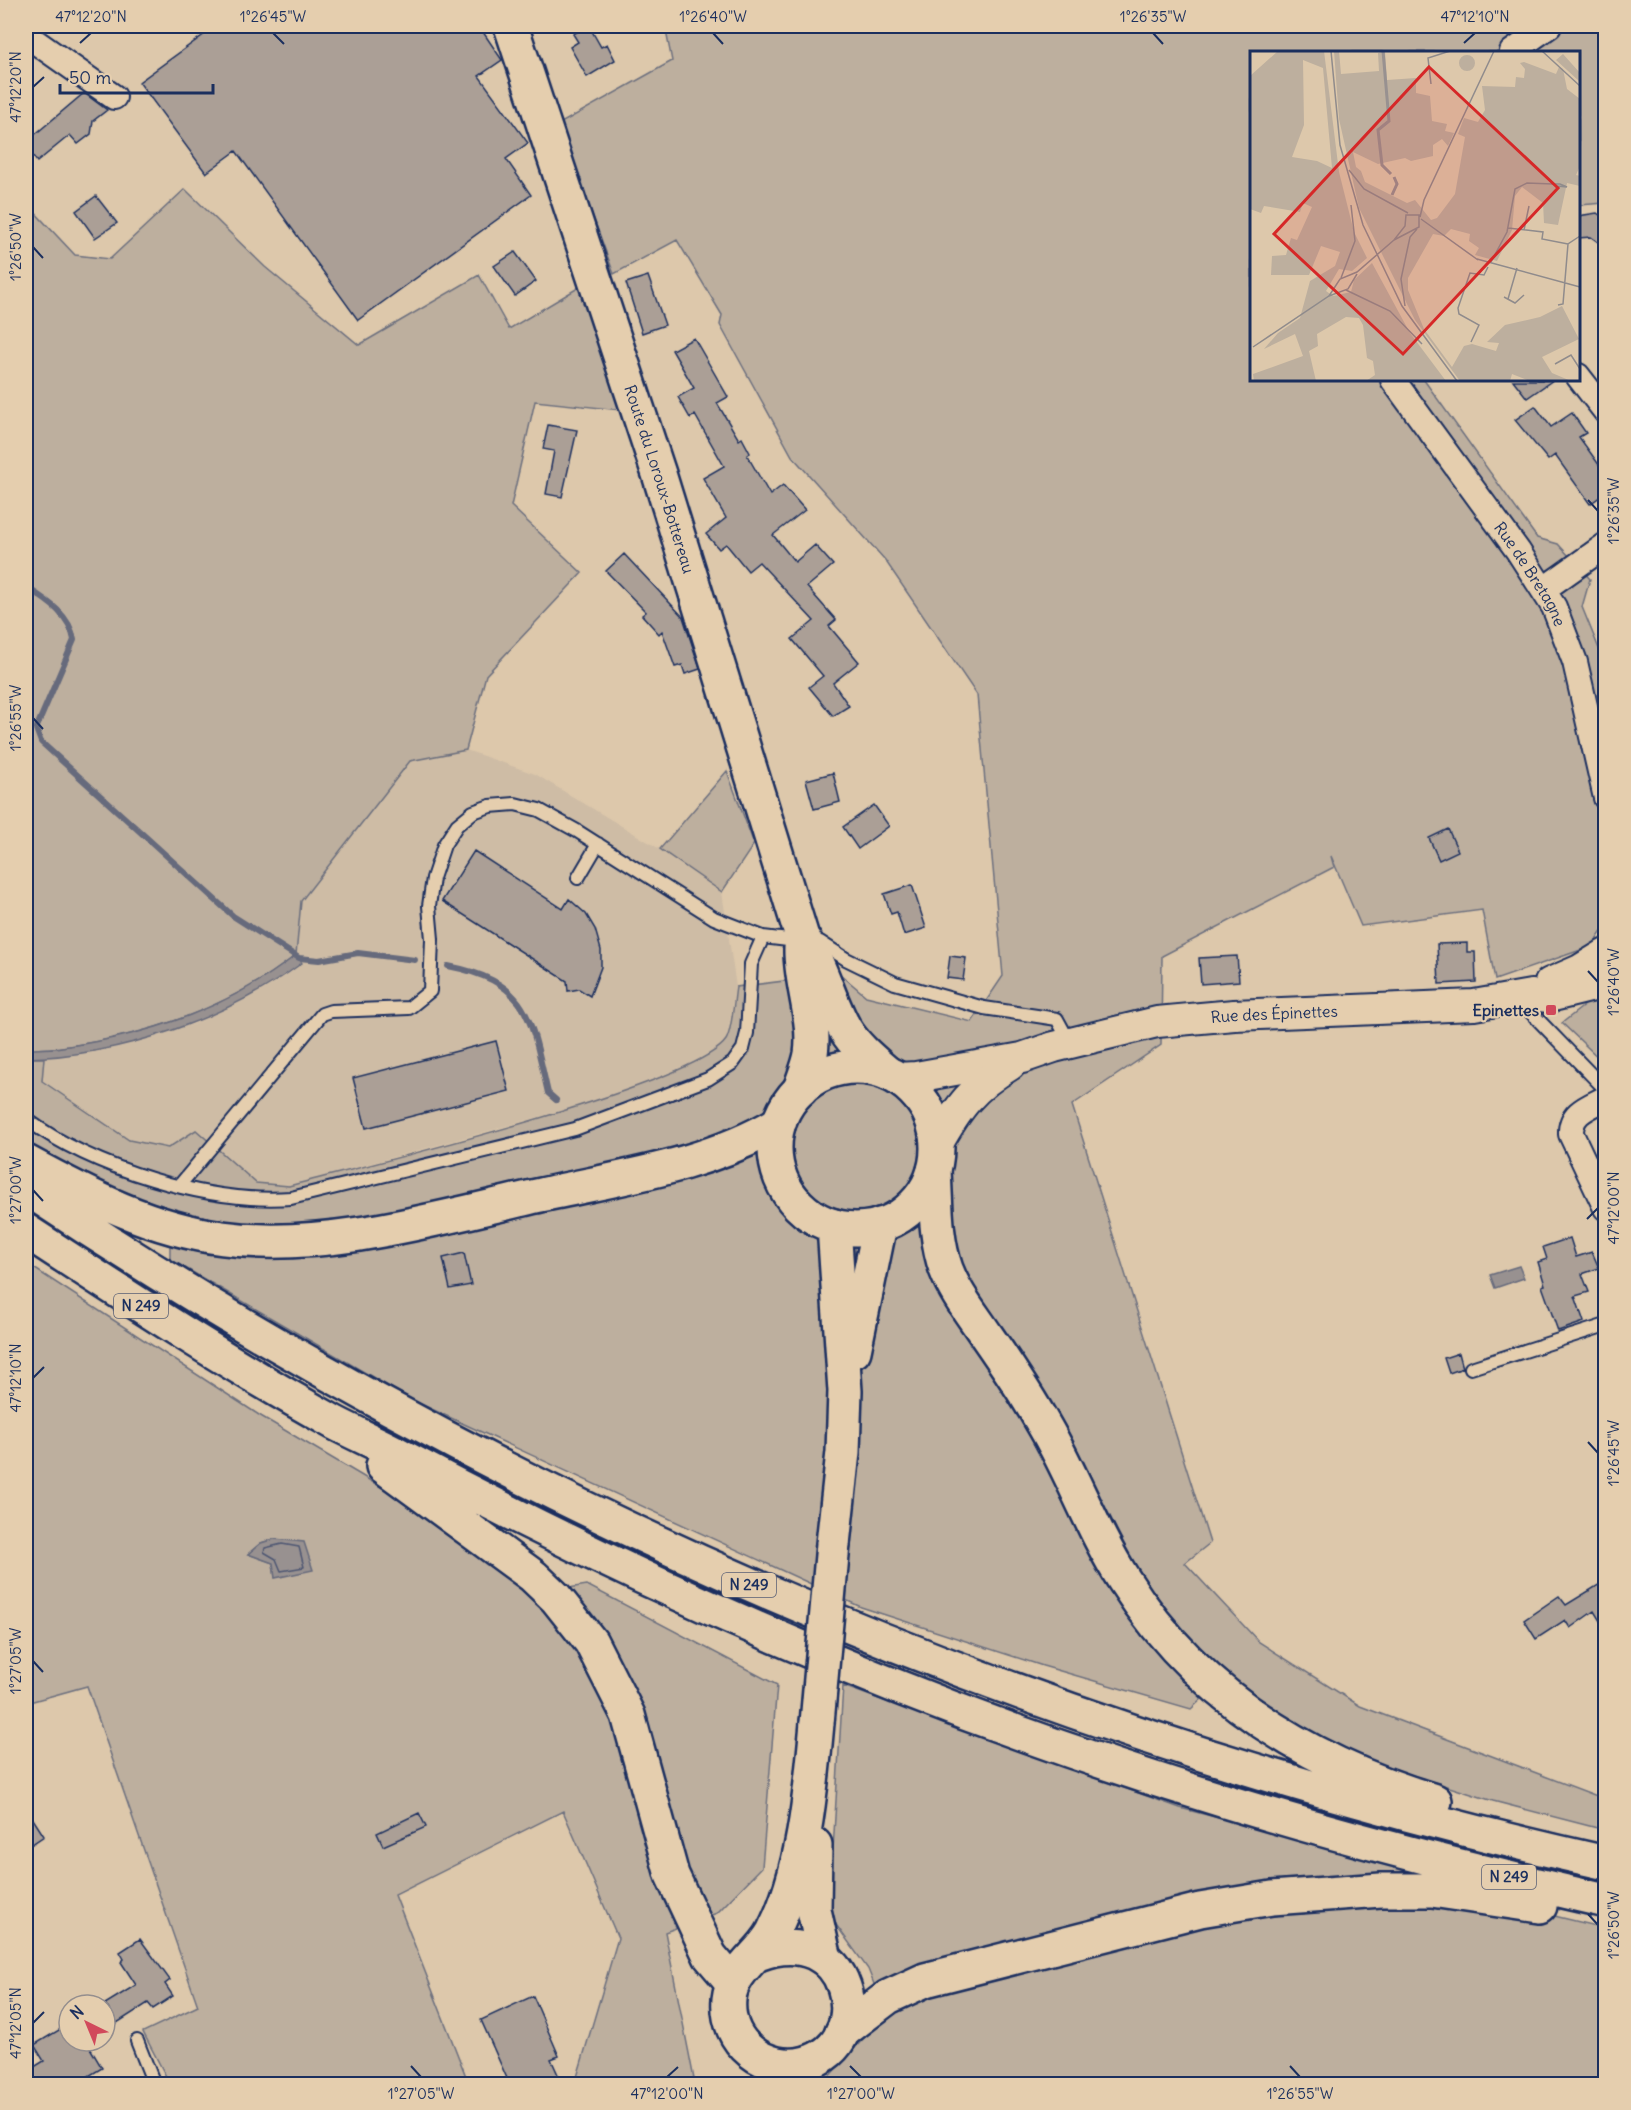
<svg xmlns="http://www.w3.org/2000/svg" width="1631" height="2110" font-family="Delius,sans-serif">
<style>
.built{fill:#cebca5}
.green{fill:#bdaf9e;stroke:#6c6f7e;stroke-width:1.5;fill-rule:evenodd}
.water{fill:#989190;stroke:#666a7c;stroke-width:1.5}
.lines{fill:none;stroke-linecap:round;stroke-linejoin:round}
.shore{stroke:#4d5672;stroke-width:1.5}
.stream{stroke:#666a7c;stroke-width:6}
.building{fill:#ab9f96;stroke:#1b2f5e;stroke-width:1.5}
.service-casing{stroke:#1b2f5e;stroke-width:16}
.minor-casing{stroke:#1b2f5e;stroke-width:28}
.tertiary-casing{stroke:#1b2f5e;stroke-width:34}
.secondary-casing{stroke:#1b2f5e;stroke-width:38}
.trunk-casing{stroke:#1b2f5e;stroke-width:38}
.service{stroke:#e5ceae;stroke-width:12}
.minor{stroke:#e5ceae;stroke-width:24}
.tertiary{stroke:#e5ceae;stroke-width:30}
.secondary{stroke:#e5ceae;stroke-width:33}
.trunk{stroke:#e5ceae;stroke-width:33}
.secondary-bridge-casing{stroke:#1b2f5e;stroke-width:38;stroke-linecap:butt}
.secondary-bridge{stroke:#e5ceae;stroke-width:33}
.ticks{fill:none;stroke:#1b2f5e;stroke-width:2}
.poi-dot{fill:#d1495b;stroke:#e5ceae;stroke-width:2}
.labels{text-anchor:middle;stroke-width:4.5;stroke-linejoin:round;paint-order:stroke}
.shield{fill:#e5ceae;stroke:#585f76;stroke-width:1.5}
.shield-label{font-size:15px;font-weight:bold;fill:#1b2f5e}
.street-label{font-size:16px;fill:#1b2f5e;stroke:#e5ceae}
.poi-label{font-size:16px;font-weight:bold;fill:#1b2f5e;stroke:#e5ceae;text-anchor:end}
.inset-river{fill:none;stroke:#989190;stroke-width:3}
.inset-road{fill:none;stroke:#8f8b8c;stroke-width:1.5}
.view{fill:#d62828;fill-opacity:0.15;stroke:#d62828;stroke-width:3}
.inset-edge{fill:none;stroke:#1b2f5e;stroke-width:3}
.neatline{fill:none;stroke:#1b2f5e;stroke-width:2}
.ticks-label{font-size:15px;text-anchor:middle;fill:#1b2f5e}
</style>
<rect width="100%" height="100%" fill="#ddc8ab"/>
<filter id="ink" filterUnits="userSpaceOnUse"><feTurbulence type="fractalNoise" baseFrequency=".0167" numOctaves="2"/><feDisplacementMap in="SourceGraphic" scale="12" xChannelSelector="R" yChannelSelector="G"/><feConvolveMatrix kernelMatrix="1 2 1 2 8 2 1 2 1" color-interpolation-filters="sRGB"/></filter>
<g filter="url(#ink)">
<path class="built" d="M466,750L535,774L660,849L722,892L736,987L727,1039L708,1057L601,1100L289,1186L256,1183L196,1130L168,1148L129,1140L42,1081L44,1058L104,1048L194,1024L273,984L302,963L296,955L301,901L410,761Z"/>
<path class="green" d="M665,26H1605V203L1579,205L1578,52H1252V380H1424L1537,538L1558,544L1590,579L1582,607L1606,666L1605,927L1592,946L1495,980L1482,910L1361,926L1331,856L1334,867L1162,956L1161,1045L1072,1105L1210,1543L1185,1563L1259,1642L1360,1706L1605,1799V1830L1493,1801L1328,1748L1226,1677L1191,1709L1043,1666L861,1607L412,1400L170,1259V1211L116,1193L26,1147V1058H44L42,1081L129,1140L168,1148L196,1130L256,1183L289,1186C360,1167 695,1086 726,1040C732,1031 734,999 736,987L840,974L866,996L972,1022L1003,976L977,695L885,560L792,456L720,325L722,315L677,240L614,274L559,124L672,61Z
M185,189L265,267L359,345L479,275L509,329L583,285L620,410L535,401L511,506L582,573L486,675L466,750L410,761L301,901L296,955C230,1008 146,1036 62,1047C50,1049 38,1048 26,1050V203L75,255L110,259Z
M727,771L754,844L722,892L660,849Z
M1605,999V1064L1562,1023L1590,1001Z
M26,1263L259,1415L408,1503L531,1594L587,1585L777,1685L762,1867L717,1913L665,1932L695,2084H575L618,1938L563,1811L395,1895L469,2084H170L143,2032L198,2006L87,1686L26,1703ZM274,1539L275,1578L273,1563L248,1554L261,1543Z
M843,1686L1180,1808L1449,1877L1546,1914L1605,1928V2084H822L886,2014L868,1969L829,1915Z"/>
<path class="water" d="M296,955L302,963C226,1019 120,1056 26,1058V1050C38,1048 50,1049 62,1047C146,1036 229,1008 296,955Z
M1519,1266L1524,1278L1495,1288L1490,1275Z
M274,1539L304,1542L313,1570L275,1578L273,1563L248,1554L261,1543Z"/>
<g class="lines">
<path class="shore" d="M282,1544L299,1547L304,1567L281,1571L276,1559L264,1552L265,1548Z"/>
<path class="stream" d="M26,587C46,600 70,614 74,640L36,729L41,742L233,916L299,958L319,960L358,953L415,960
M448,966C531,982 531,1021 548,1093L556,1100"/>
</g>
<path class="building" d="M216,26H479L502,60L479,76L528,143L506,159L531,195L358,320L236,151L206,173L139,82Z
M589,26L601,47L607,44L615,60L587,77L570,47L578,42L573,34Z
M84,93L107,110L93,121L91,134L78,144L70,135L37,162L26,146V142Z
M96,196L117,223L95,238L76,211Z
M1597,213L1605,219V247L1591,237L1578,238V216Z
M515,252L536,281L515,296L494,266Z
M648,276L665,325L642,333L626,283Z
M694,338L728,397L717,403L739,440L742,438L750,453L747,455L770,495L783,485L805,510L773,535L795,562L815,545L833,565L807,587L836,620L829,626L859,662L833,683L849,706L833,716L809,687L823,676L792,639L814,621L759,562L748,571L726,544L719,549L706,534L726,518L703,478L724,466L695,415L690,418L678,397L694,388L672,350Z
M1513,380H1553L1527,398Z
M1535,406L1551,427L1572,413L1586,433L1579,437L1605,473V493L1590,504L1555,455L1548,460L1515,420Z
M548,425L577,430L562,497L546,494L554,451L543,449Z
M624,554L683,617L700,669L685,674L682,665L675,667L662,631L659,634L642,615L646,612L606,571Z
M833,773L840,802L814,809L806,780Z
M874,805L889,826L858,849L843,827Z
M1448,829L1458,851L1439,860L1429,838Z
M474,851L563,909L569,899L586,914L595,929L601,950V967L590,996L579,989L568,991L567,981L442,901Z
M912,885L926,928L904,935L897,912L891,914L884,894Z
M1467,943V952H1475L1476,982L1439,984L1437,944Z
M950,956L966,958L963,980L947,978Z
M1237,956L1239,981L1201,984L1199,958Z
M496,1041L509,1091L366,1128L353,1078Z
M1570,1238L1576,1257L1592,1252L1599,1268L1582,1274L1589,1292L1575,1296L1584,1322L1558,1331L1542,1286L1545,1285L1538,1262L1547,1259L1543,1247Z
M464,1253L471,1285L450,1289L443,1258Z
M1459,1353L1463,1368L1449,1373L1444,1358Z
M1605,1581V1629L1594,1611L1570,1628L1565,1620L1536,1639L1524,1620L1559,1596L1566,1605Z
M26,1808L44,1836L26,1848Z
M419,1813L426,1827L383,1846L377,1833Z
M140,1939L170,1980L165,1984L173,1996L153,2009L148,2003L117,2023L105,2004L136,1985L121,1962L124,1959L120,1952Z
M533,1996L559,2056L551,2059L560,2079L547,2085H510L481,2020Z
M69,2024V2041H86L102,2068L74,2085H26V2072L44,2061L34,2045Z"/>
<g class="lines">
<g class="service-casing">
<path id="service" d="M578,878L598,844
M1519,1000L1606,1090
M26,1119C93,1168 207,1204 291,1198L575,1129L708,1079L733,1063L743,1049L747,1033L751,964L763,937
M179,1186L322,1014L331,1011L409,1008L430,991L432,939L429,906L433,878L444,845L457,825L473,812L490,806L515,804L539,810L577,831L714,918L763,937L788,940L802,937L820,942L846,959L895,983L984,1008L1057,1019L1063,1030L1065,1044
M1471,1368L1606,1325
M137,2041L154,2084"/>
</g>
<g class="minor-casing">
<g id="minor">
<path d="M26,35L114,97"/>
<path d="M1512,52L1549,26"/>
<path d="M1578,376L1606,412"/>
<path id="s1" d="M1393,380L1518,551L1554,607L1575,662L1606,798"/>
<path d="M1544,589L1606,545"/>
<path d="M1606,1098C1589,1107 1570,1112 1571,1134L1606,1208"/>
</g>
</g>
<g class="tertiary-casing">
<g id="tertiary">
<path d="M1550,983L1580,970L1606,954"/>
<path id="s2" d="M897,1078L916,1077L1022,1058L1054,1047L1157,1022L1234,1015L1474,1005L1531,995L1549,997L1606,983"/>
<path d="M937,1145C958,1107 973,1087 1010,1065"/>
</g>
</g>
<g class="secondary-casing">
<g id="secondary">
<path id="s3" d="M511,26L659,474L802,937C822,966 828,999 845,1029C855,1046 872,1060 887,1073"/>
<circle cx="856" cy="1148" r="81"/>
<path d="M800,1090C803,1079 809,1066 811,1054C816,1019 800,983 801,948"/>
<path d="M854,1351L880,1225"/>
<path d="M833,1544L843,1452L845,1391L834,1226"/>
<path d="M815,1845L814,1910L825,1959"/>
<path d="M758,1954C850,1918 880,2042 806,2063C766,2074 725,2043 729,1999C732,1970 760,1956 773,1932C804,1873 811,1789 817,1723"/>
</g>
</g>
<g class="trunk-casing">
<path id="trunk" d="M26,1162C88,1196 152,1229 223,1238C326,1252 442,1217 541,1195C622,1177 707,1166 779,1123
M934,1171C936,1203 935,1238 946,1269C955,1293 972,1314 986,1335C1007,1365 1027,1395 1045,1427C1074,1477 1093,1532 1124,1580C1196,1694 1307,1763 1435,1801
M26,1188C510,1511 1038,1736 1606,1863
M26,1231C127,1297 229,1364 335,1423C358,1435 382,1445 405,1458C667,1598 943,1716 1228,1802C1352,1840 1479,1872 1606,1901
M383,1466L533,1576L556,1598L591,1642L628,1715L672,1875L710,1956L733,1983
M842,2032L888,1997L925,1980L1200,1910L1272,1898L1381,1890H1432L1540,1906"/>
</g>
<use href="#service" class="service"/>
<use href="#minor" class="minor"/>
<use href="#tertiary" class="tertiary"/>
<use href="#secondary" class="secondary"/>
<use href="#trunk" class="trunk"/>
<g class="secondary-bridge-casing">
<path id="secondary-bridge" d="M817,1723L833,1544"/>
</g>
<use href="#secondary-bridge" class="secondary-bridge"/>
</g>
</g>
<path class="ticks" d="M273,33L284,44M713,33L723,44M1153,33L1163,44M80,43L91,33M1464,43L1475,33M33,87L44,77M33,247L43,258M1588,500L1598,511M33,718L43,729M1588,971L1598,982M33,1190L43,1201M1587,1219L1598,1208M33,1378L44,1367M1588,1442L1598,1453M33,1661L43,1672M1588,1914L1598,1925M33,2023L44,2012M411,2066L421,2077M850,2066L861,2077M1290,2066L1300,2077M667,2077L678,2067"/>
<rect class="poi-dot" x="1545" y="1004" width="12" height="12" rx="3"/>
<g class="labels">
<g class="shield">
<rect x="114" y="1294" width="54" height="24" rx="4.5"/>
<rect x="722" y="1573" width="54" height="24" rx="4.5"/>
<rect x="1482" y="1865" width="54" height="24" rx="4.5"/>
</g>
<g class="shield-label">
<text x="141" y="1311">N 249</text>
<text x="749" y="1590">N 249</text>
<text x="1509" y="1882">N 249</text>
</g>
<g class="street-label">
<text dy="6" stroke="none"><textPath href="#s3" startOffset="477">Route du Loroux-Bottereau</textPath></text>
<text dy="6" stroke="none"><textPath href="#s1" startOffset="238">Rue de Bretagne</textPath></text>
<text dy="6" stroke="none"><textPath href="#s2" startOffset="384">Rue des Épinettes</textPath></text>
</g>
<g class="poi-label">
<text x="1539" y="1016">Epinettes</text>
</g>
</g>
<g transform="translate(1250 51)">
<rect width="330" height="330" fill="#ddc8ab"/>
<path d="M28,0H74L89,121L104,181L117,207L102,220L89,218L76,240L83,245L101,241L104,229L122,212L160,282L196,330H116L125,324L123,310L117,307L113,274L109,267L96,266L67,283L68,295L59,300L66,330H4L3,323L53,305L45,283L14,298L28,282L50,267L60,230L85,215L90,201L71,195L59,224H21L22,205L36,204L41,187L47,189L62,156L53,152L50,161L14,155L11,162L0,158V25ZM53,9L73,17L82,117L67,110L42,106L54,74ZM84,0H89L91,23L129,20L128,2L135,0L137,29L166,27V42L180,45L182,70L197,73L195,80L204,82L198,95L192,88L183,94V105L161,110L155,107L128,113L103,101L106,116L111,120L115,131L157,152L165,149L181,169L187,167L205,143L215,86L208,83L214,67L228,71L235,59L232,35L265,36L266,26L274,27L275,18L270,12L274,11L306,23L309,16L313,18L317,38L330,48V115L326,124L330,125V135L317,132L308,174L294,172L293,152L272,136L265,145L262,179L247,210L225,204L229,197L219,190L220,183L201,178L194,185L183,183L158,227V239L174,278L202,316L214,295L222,293L246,300L249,292L237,291L255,274L290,266L312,255L329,288L292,306L302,322L321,330H280L262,323L260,330H210L165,269L109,157L89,68ZM313,3L330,22L329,30L306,9ZM209 12a8 8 0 1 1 16 0a8 8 0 1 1-16 0Z" fill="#bdaf9e" fill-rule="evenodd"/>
<path class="inset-river" d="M133,0L139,70L128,79L132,114L141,123M142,144L147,133L144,126"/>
<path class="inset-road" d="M81,0L90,94L113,174L152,255L207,330M292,0L330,35M181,33L178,7L200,0M99,119L114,138L158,162M303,133H310L317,136L307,135ZM170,166L174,149L244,0M171,168L228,209M258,177L293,181L292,188L318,193M274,179L279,155M227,208L330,236M241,211L257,181L265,138L277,132L303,133M91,227L105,190L101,154M96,239L140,260L172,293M79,245L90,228L107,221L144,189L155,175L156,164H169V176L144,189M254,246L265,252L274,244M258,248L267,217M308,254L313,253L318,193L330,185M155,255L151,228L160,186L167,178M221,291L229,274L209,263L208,257L220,222L234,224L238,216M3,296L79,245L98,238L107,223M305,313L321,304L330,318"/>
<path class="view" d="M179,16L308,137L153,303L24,183Z"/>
<rect width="330" height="330" class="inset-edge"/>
</g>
<rect width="1631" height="2110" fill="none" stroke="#e5ceae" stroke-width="66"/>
<g transform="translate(87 2023) rotate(317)"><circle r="28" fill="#e5ceae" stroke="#948e8e" stroke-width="1.5"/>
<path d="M0-4.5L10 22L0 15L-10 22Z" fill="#d1495b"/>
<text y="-9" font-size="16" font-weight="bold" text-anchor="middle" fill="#1b2f5e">N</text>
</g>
<path d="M60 84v9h153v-9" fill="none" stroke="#1b2f5e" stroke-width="3"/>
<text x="69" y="84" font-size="18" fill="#1b2f5e" stroke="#e5ceae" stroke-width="4.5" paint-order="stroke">50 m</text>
<rect x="33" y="33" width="1565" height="2044" class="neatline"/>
<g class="ticks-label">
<text x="91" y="22">47°12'20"N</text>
<text x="273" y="22">1°26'45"W</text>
<text x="713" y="22">1°26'40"W</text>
<text x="1153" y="22">1°26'35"W</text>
<text x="1475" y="22">47°12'10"N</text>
<text transform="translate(16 87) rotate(-90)" y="5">47°12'20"N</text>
<text transform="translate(16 247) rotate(-90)" y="5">1°26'50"W</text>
<text transform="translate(1614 511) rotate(-90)" y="5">1°26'35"W</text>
<text transform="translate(16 718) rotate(-90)" y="5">1°26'55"W</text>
<text transform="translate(1614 982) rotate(-90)" y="5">1°26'40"W</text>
<text transform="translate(16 1190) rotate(-90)" y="5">1°27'00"W</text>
<text transform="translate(1614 1208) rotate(-90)" y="5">47°12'00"N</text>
<text transform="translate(16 1378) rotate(-90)" y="5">47°12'10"N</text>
<text transform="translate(1614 1453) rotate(-90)" y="5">1°26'45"W</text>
<text transform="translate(16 1661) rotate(-90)" y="5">1°27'05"W</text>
<text transform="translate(1614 1925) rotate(-90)" y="5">1°26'50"W</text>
<text transform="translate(16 2023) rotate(-90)" y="5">47°12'05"N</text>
<text x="421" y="2099">1°27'05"W</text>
<text x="667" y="2099">47°12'00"N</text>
<text x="861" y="2099">1°27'00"W</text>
<text x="1300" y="2099">1°26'55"W</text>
</g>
</svg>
